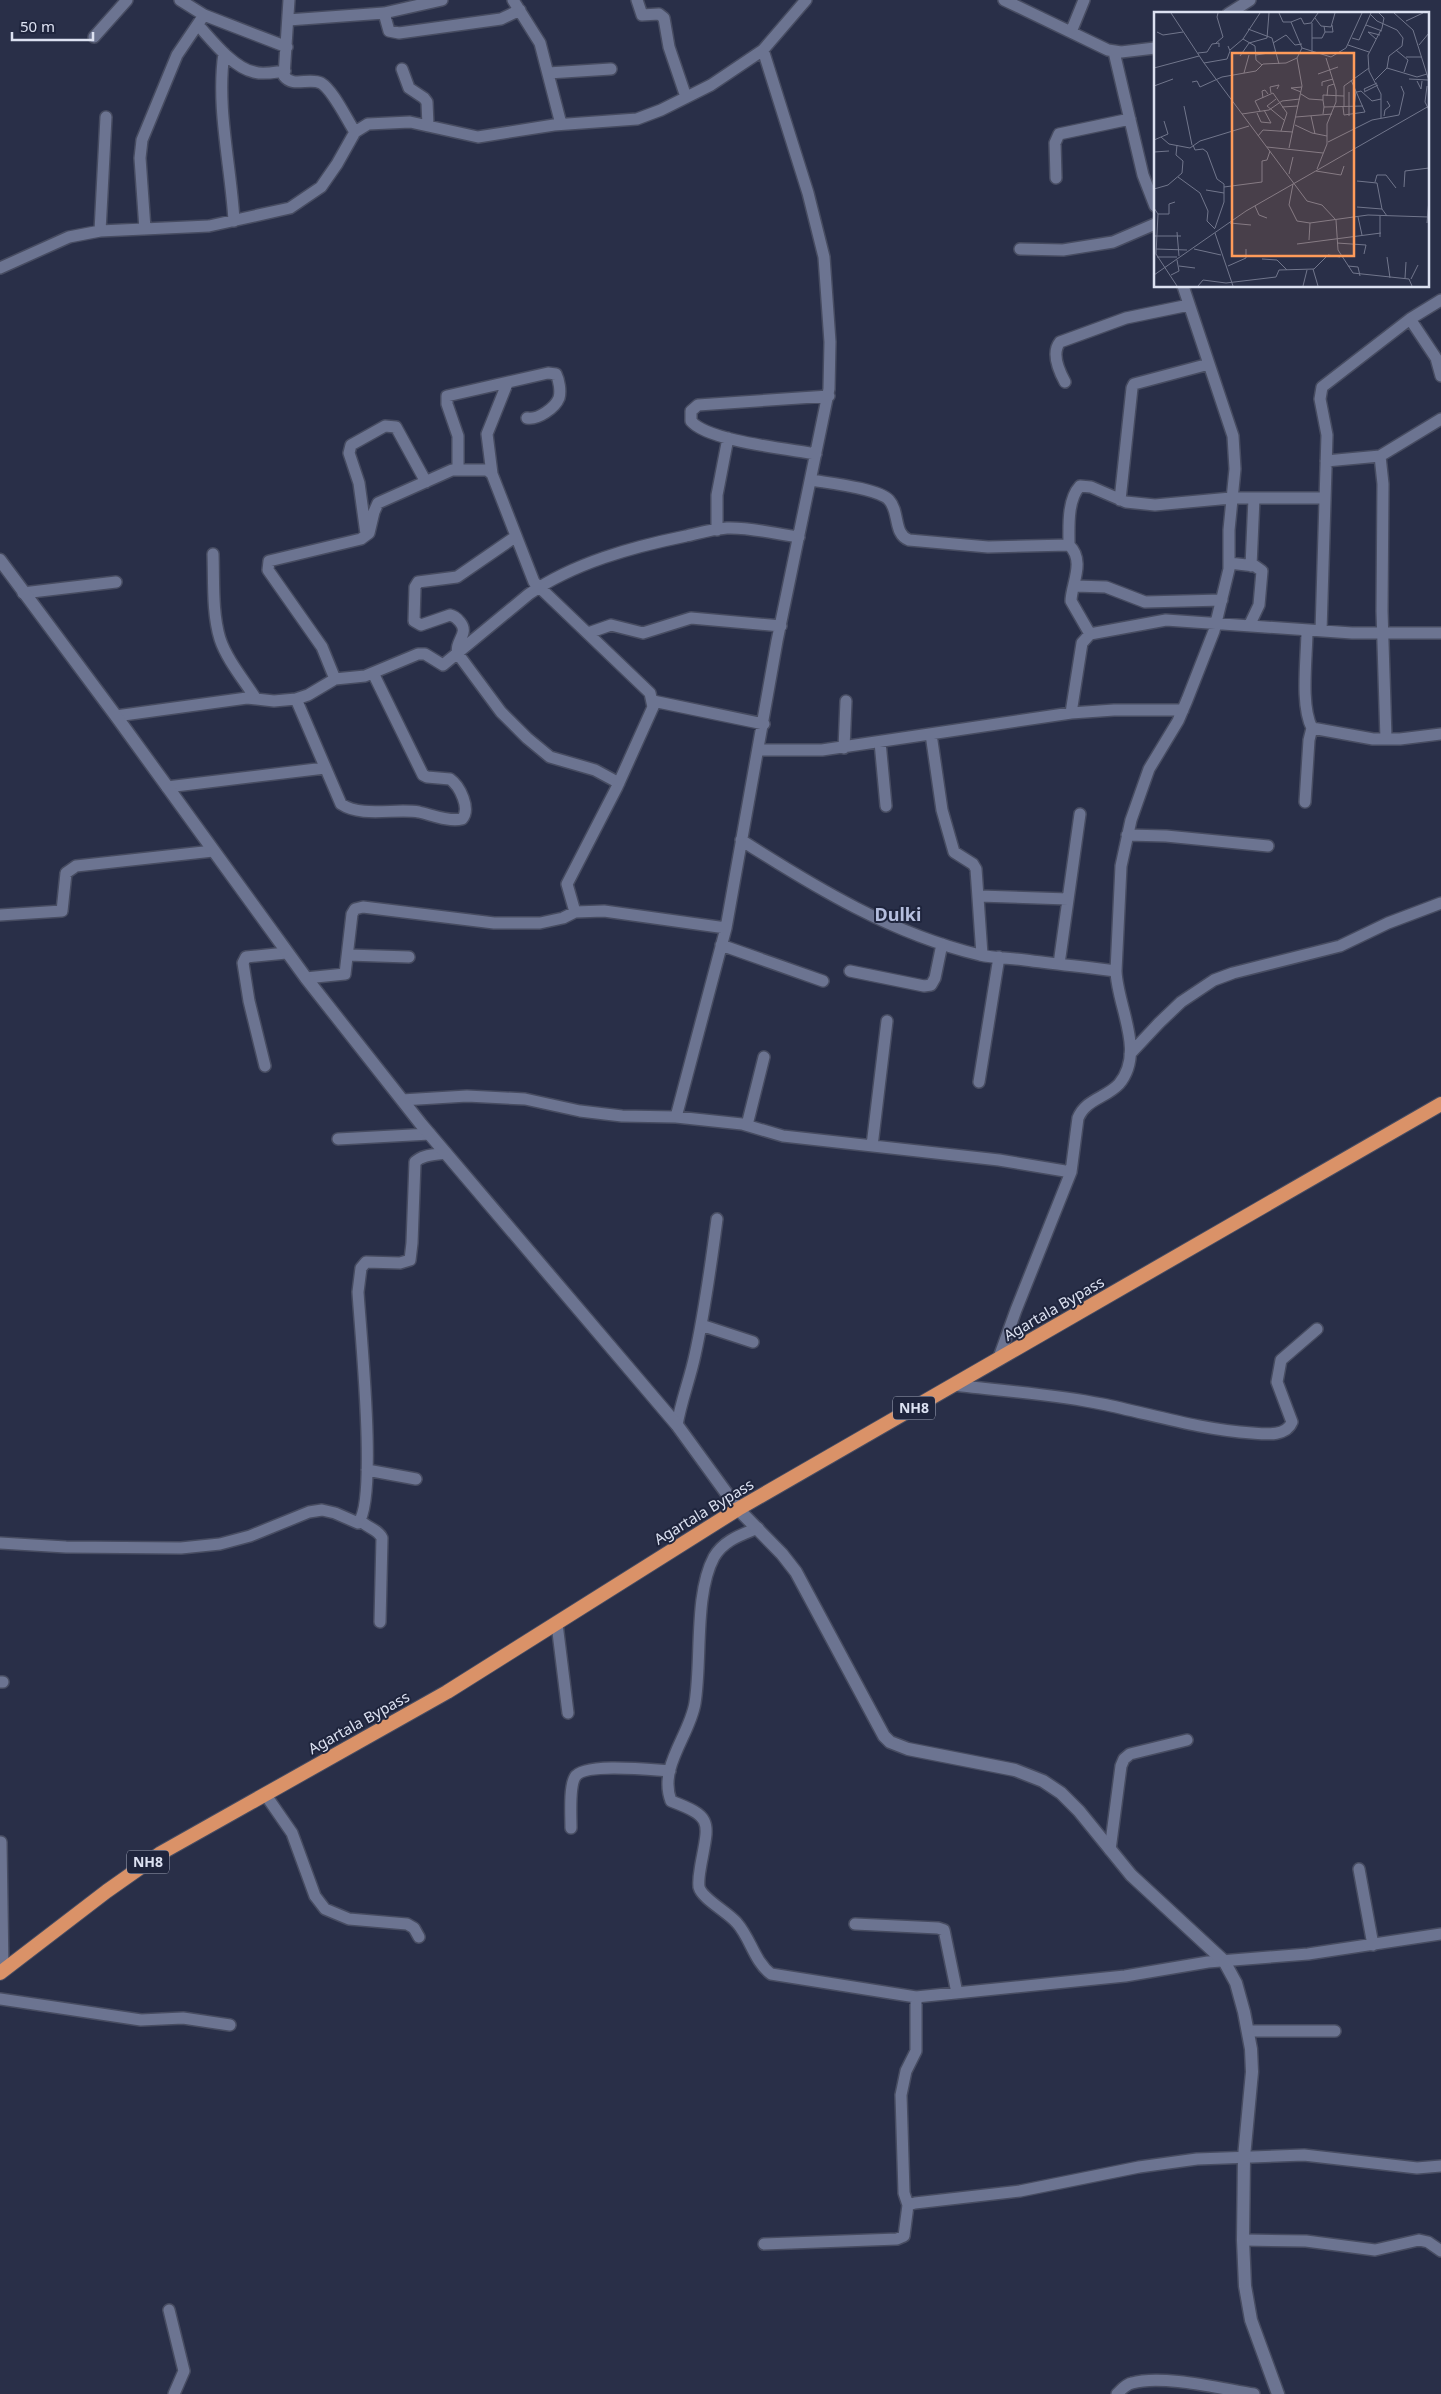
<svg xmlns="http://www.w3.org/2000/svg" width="1441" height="2394" font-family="'Noto Sans',sans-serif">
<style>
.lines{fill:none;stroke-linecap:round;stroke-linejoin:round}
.minor-casing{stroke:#474c61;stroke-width:14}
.tertiary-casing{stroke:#474c61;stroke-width:15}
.trunk-casing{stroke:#474c61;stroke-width:16}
.minor{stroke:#6c7491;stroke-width:11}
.tertiary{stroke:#6c7491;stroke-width:12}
.trunk{stroke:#da9268;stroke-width:14}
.labels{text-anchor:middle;stroke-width:4;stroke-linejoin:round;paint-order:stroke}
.shield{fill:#1f253d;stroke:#a3a9bb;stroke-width:1}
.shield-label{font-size:14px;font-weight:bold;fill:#dce1f1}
.street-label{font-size:15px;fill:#dce1f1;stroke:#1f253d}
.quarter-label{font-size:18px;font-weight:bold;fill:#b5bede;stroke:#1f253d}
.inset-road{fill:none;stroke:#71768c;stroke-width:1}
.view{fill:#ff9b5a;fill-opacity:0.15;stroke:#ff9b5a;stroke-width:2.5}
.inset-edge{fill:none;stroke:#dce1f1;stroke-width:2.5}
</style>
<rect width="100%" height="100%" fill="#292f48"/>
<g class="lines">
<g class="minor-casing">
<path id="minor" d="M180,0L204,15L287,47
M289,0L284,76C293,88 309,77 321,83C333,90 347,120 355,132
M513,0L540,43L561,124
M637,0L642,15L659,14L664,18L669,47L686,97
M1004,0L1108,50L1121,52L1155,48
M384,13L389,31L399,33L501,19L520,10
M1228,14L1250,0
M288,20L384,13L442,0
M198,25C211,39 233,68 254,72C263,75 275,72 285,71
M1071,32L1084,0
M94,37L127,0
M1114,52L1143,175L1155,206
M224,53C216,108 231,166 234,221
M402,69L409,88L424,98L427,102L428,126
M548,73L611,69
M1056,178L1055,143L1059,134L1130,119
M145,229L140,158L142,140L177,55L204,15
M100,231L106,117
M1020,249L1063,250L1113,242L1155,224
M0,268L69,237L100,231L209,226L290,208L321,187L337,164L355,132L368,124L410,122L478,137L554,125L637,119L661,110L711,85L763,50L806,0
M1410,319L1436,358L1441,376
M1065,382C1059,371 1051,353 1060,342L1126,318L1189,305
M816,454C789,449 707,441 691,421V411L698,405L829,396
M1380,456L1383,484L1382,611L1386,739
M1326,461L1380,456L1441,419
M458,468V436L447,404V396L548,373L556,374C559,380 561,391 559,398C555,408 538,420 527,418
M492,474L487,434L507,384
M811,480C828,483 878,488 889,500C900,512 893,534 909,540L988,547L1069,545C1086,561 1071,585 1071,601L1090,634
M1120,500L1132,388L1134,384L1209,364
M717,530V495L728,438
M366,534L359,483L349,453L351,445L385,426L396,427L426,482
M515,537L457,577L418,582L415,587L414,621L421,625L450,615C455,616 457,618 460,622C470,634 454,641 458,654L501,712L527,738L550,757L595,770L619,783
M1069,545C1069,527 1067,500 1080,486L1091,487L1126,502L1155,505L1231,498H1325
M213,554C214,581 212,613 220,639C227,660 244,680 256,699
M1229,563L1255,566L1262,571L1259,605L1249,626
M1251,566L1254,498
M1075,586L1106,587L1145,602L1222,600
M23,593L116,582
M1307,630C1307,657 1300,705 1312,728L1373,739H1400L1441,734
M1321,631L1327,435L1320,399L1322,387L1410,319L1441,300
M588,633L611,625L643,633L691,618L781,626
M335,679L322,647L268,570L269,561L361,539L369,533L374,512L378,503L452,470H487L492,474L534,582L650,693L653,707L617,787L567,884L575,912
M296,699L341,804C362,818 395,808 419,812C432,815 449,822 462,819C471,809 460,786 450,779L427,777L423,775L373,673
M653,701L764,724
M1071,713L1082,643L1090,634L1166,620L1352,633H1441
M116,716L247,698L274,701L296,699L308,695L335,679L365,676L418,654H425L443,665L529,594C574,563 632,547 686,536C699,533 713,529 727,528C750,527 776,534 799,537
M931,734L942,810L954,852L973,864L976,869L982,955
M880,742L886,806
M844,748L846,701
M759,750H822L1071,713L1114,710H1183
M167,787L325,768
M1305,802L1309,740L1312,728
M1127,835L1166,836L1268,846
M741,840C816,888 892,934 980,955C994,958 1010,958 1025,960C1055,964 1085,967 1116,971
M979,896L1068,899
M0,915L62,911L66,873L76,866L213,851
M721,945L823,981
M348,955L409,957
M1059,964L1080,814
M850,971L924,986L931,985L935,978L942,944
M306,978L345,974L352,914L355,909L363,907L494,923H540L563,918L575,912L604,911L726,928
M1130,1054L1159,1023L1181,1002L1214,980L1233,973L1340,946L1388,923L1441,903
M265,1066L249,1001L243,963L246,957L286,953
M979,1082L999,957
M402,1100L467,1096L525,1099L580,1111L622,1116L676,1117L742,1124L783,1136L999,1160L1071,1172
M676,1117L726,928L777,641L829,389L830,342L824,257L808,193L763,50
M747,1125L764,1057
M338,1139L430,1134
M872,1146L887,1021
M701,1325L753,1342
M998,1360L1016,1310L1071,1172L1078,1118C1086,1099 1106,1098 1119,1084C1146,1052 1117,1006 1116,971L1121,866L1131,820L1149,769L1178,721L1187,700L1214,631L1229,569V530L1235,469L1233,436L1183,286
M954,1385C1003,1391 1054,1394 1102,1404C1151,1414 1201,1430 1252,1433C1265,1434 1286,1437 1292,1422L1277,1382L1281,1360L1317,1329
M677,1425C681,1401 690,1379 695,1355C705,1310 711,1264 717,1219
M367,1470L416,1479
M360,1520C367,1528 378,1529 382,1538L380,1622
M758,1528C741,1535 724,1540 714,1557C694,1594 702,1660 695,1703C690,1735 658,1767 671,1801C713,1817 709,1821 701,1864C700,1871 698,1879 699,1887C702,1899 728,1912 737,1923C751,1939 754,1961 771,1974L916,1997L1125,1976L1208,1962L1308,1954L1441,1934
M0,1543L66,1547L181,1548L220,1544L250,1536L309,1512L322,1510L335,1513L358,1523C378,1501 360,1328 358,1292L361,1268L366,1262L400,1263L410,1260L412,1243L415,1162C423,1154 436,1155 446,1153
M557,1624L568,1713
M0,1682H3
M265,1794L292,1833L315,1896L325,1909L349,1919L407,1924L414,1928L419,1937
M571,1828C571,1816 569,1787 575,1777C584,1762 653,1770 670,1771
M1,1842L3,1971
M1110,1850L1121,1766L1124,1759L1130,1754L1187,1740
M1359,1869L1373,1945
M855,1924L938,1928L944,1930L957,1993
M0,1999L141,2020L183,2018L230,2025
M1248,2031H1335
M908,2205L904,2193L901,2095L906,2071L916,2051V1997
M1243,2240L1306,2241L1375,2250L1419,2240L1428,2242L1441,2251
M764,2244L897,2239L904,2236L908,2205L915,2203L1020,2191L1139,2167L1197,2159L1304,2155L1417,2168L1441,2166
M169,2310L184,2371L174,2394
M1117,2394C1121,2390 1126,2384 1132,2383C1162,2374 1222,2389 1254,2394"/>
</g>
<g class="tertiary-casing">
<path id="tertiary" d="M0,560L116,716L306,978L421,1124L677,1425L738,1509L782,1554L796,1572L884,1736L890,1742L908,1749L1015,1770L1043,1781L1061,1793L1079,1811L1131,1875L1224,1961L1236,1983L1244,2012L1251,2049L1252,2072L1244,2157L1243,2240L1245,2286L1251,2320L1278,2394"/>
</g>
<g class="trunk-casing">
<path id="trunk" d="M0,1973L107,1891L161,1853L447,1692L738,1509L1441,1104"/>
</g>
<use href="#minor" class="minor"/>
<use href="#tertiary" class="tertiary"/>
<use href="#trunk" class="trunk"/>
</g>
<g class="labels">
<g class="shield">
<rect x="893" y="1396.5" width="42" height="23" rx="4"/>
<rect x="127" y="1850.5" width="42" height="23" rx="4"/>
</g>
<g class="shield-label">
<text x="914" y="1413">NH8</text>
<text x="148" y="1867">NH8</text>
</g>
<g class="street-label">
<text transform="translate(1054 1309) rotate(-30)" y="5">Agartala Bypass</text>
<text transform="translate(704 1512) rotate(-31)" y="5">Agartala Bypass</text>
<text transform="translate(359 1723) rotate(-29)" y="5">Agartala Bypass</text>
</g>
<g class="quarter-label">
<text x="898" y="921">Dulki</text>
</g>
</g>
<g transform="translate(1154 12)">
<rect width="275" height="275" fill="#292f48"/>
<path class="inset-road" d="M17,1L50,51L153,189L168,193L182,208L184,238L199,261L255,267L258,274M125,1L129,10H137L148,36M225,1L230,6L228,16L214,43L215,59L227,82V106M240,1L259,18L275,69M216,2L223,9L243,18L249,26L248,34L235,44L233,56L221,68M161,6L167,14L177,15L181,1M252,9L269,1M137,10L147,6L150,12L157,11L164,1M158,11V40M212,13L228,19M170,14L171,20H179L178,13M94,17L118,26L125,52M3,20L9,23L29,20M158,26H168L171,20M198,26L205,28L217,1M89,27L101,34L102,48L108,53M222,27L214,20L226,23M62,31L69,25L63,5L64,1M119,31L132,23L141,33L148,32M194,33L215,40M265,33L275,21M76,38L89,27L106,1M242,38L254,48L250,60M44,41L53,40L58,32L65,31V35M102,43L121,40M86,44L95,31L113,26L115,1M252,45H268M50,51L73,47L76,39L74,34M0,56L45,44M233,56L263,65L273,62M90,61L95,43M164,62L184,55M255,67L274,68M263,69L267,77L268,69M38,70L43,69L46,75L68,65L102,59L109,52L132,51L143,46L148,36L177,45L192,36L208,1M0,74L19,67M168,74V70L179,67M273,74L271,90L275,98M211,79L210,77L223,71M147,80L137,76L148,75M195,80V104M203,80L207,79L218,89L227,87M210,80L224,73M117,81L116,75L125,73L123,77M147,82L155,87L169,88L170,95M173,84L174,74L180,72M109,86L108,79L111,78L114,82M122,87L113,94L130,108M169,88V83L190,84M30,94L38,133M128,95L144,94M189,95L190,103L211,100L197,68M190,95V74L215,56M200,95L202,79M106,99L101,89L119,81L133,101L127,119M103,101L107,110L117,111L110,98M88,102L115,98L128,89L146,87M169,102L170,95L209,94M157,104L161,122M230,104L231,98L236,94L233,89M142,105L178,102M141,113L158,121L173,124M104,124L109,118L139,120M7,125L15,132L36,136L46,129L95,114M0,128L14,122L10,109M174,130L218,108L245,103L250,81L247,74M39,133L41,138L49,137L53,140L63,167L70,172V190L61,216M113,135L169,141M135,136L148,74L143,46M0,140L15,139M163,157L173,132V112L182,90V78L172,46M162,159L187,163L190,154M135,162L139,145M24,165L46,181L54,199L53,209L61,217M203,169L223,171L228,197L233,204M221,170L223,163H232L242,176M139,172L135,193L143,209L156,211L214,203L275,205M70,175L108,170V149L113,148L116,139M250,175L251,159L275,156M0,177L14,173L28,161L29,149L22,143L23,133M52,178L70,181M101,194L105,203L113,206M203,195L228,197M0,196L4,202L2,242L23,274M4,202H15V192L21,190M226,204V225M204,205L208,223M76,211L97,213M273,211L275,187M23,220L25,244M61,221L79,274M1,224H27M155,228L156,211M183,231L212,233L210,242M143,232L227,221M2,237L33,238M40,237L67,243M3,245H23M233,245L236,266M108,247L123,248L133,258M25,254L41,256M74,254L92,246V237M194,254L204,255L206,264M159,257L164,274M0,263L92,199L275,94M17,263L25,259L23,248M251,266L252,250M257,267L264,253M44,274L49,268L72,271L122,265L125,258L160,257L174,243L186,245M149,274L153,258"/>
<path class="view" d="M78,41H200V244H78Z"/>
<rect width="275" height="275" class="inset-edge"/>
</g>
<path d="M12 32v8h81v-8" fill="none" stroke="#dce1f1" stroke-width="2.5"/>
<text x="20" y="32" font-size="15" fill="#dce1f1" stroke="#1f253d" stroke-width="4" paint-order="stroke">50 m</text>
</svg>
